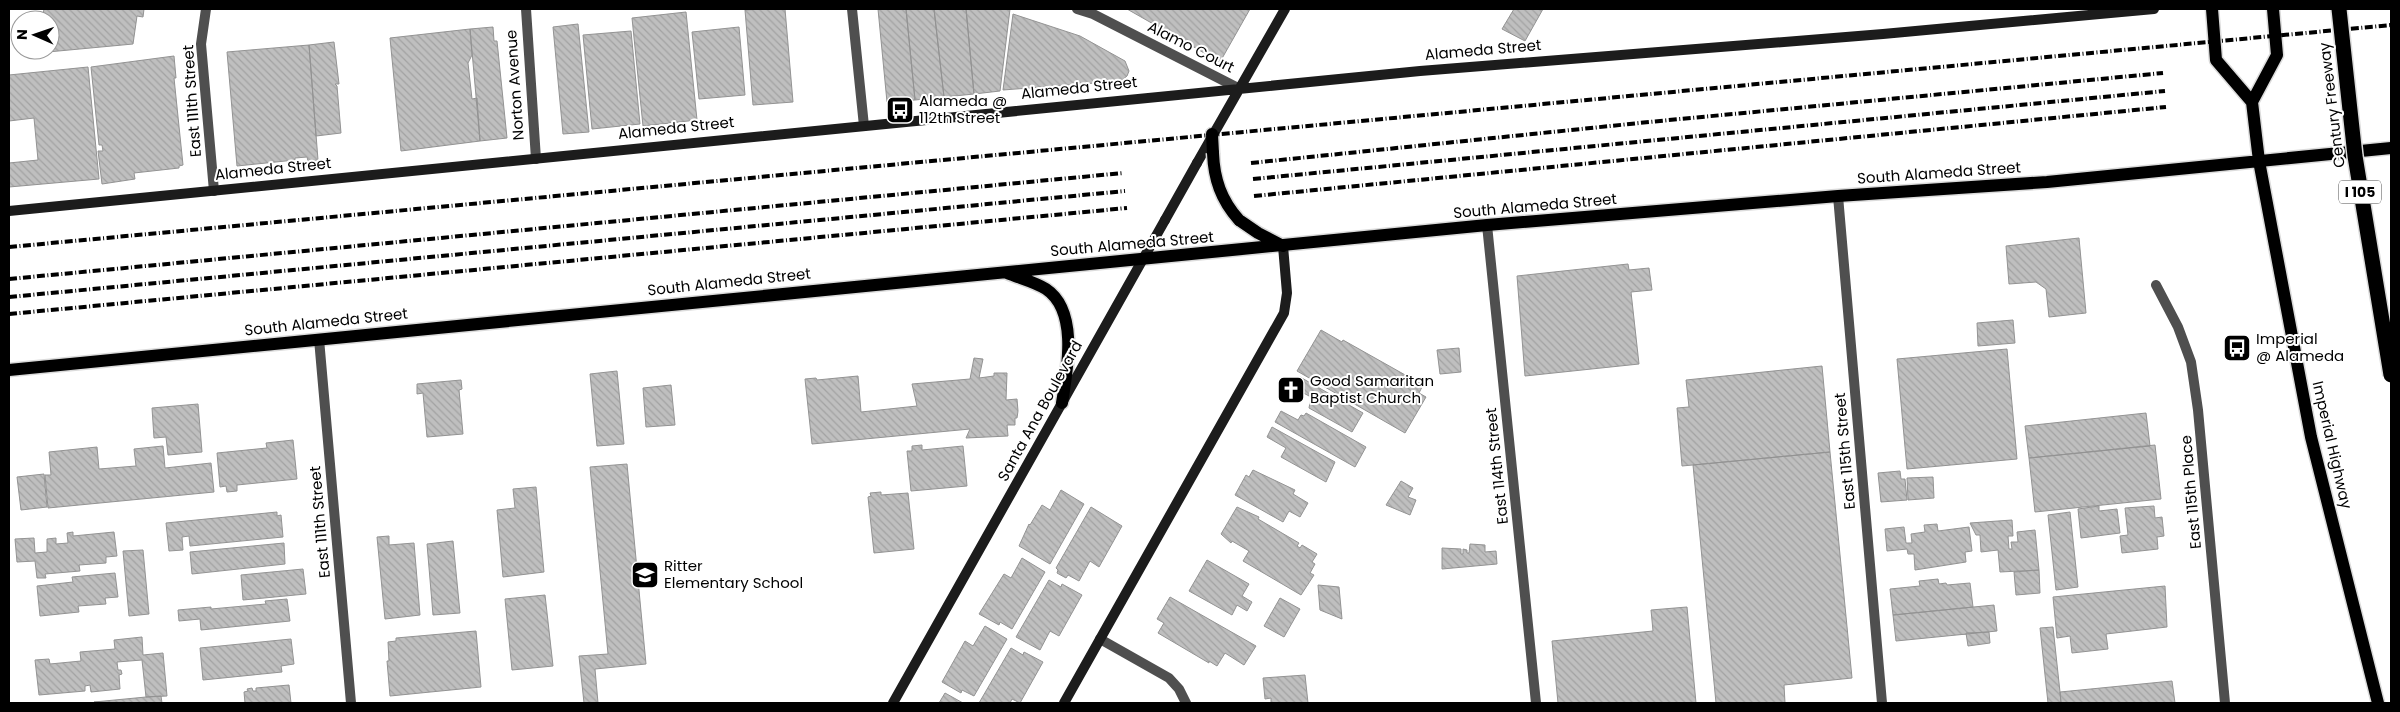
<svg xmlns="http://www.w3.org/2000/svg" width="2400" height="712" font-family="Poppins,sans-serif">
<style>
.building{fill:url(#building-back-hatch);stroke:#939393}
.lines{fill:none;stroke-linecap:round;stroke-linejoin:round}
.primary-casing{stroke:#dbdbdb;stroke-width:15}
.street{stroke:#4f4f4f;stroke-width:10}
.secondary{stroke:#1c1c1c;stroke-width:10}
.primary{stroke:#000;stroke-width:12}
.rail{stroke:#000;stroke-width:4;stroke-dasharray:8 2.5 1 2.5;stroke-linecap:butt}
.primary-bridge-casing{stroke:#dbdbdb;stroke-width:15;stroke-linecap:butt}
.highway-bridge-casing{stroke:#dbdbdb;stroke-width:18;stroke-linecap:butt}
.secondary-bridge{stroke:#1c1c1c;stroke-width:10}
.primary-bridge{stroke:#000;stroke-width:12}
.highway-bridge{stroke:#000;stroke-width:15}
.labels{text-anchor:middle;stroke-width:4;stroke-linejoin:round;paint-order:stroke}
.shield{fill:#fff;stroke:#4c4c4c;stroke-width:1}
.shield-label{font-size:14px;font-weight:bold;fill:#000}
.street-label{font-size:15px;fill:#000;stroke:#fff}
.poi-label{font-size:15px;fill:#000;stroke:#fff;text-anchor:start}
</style>
<defs>
<pattern id="building-back-hatch" width="6" height="6" patternUnits="userSpaceOnUse" patternTransform="scale(1.25)"><rect width="6" height="6" fill="#bfbfbf"/><path d="M-1 5l2 2M0 0l6 6M5-1l2 2" fill="none" stroke="#a2a2a2"/></pattern>
</defs>
<rect width="100%" height="100%" fill="#fff"/>
<path class="building" d="M44,9H144L143,17L137,16L133,44L37,53L38,50H50V20H42Z
M763,9H785L793,102L753,105L745,10Z
M878,9H906L915,100L887,102Z
M906,9H934L944,97L915,100Z
M934,9H966L974,94L944,97Z
M966,9H1010L1000,91L974,94Z
M1127,9H1250L1220,62Z
M1514,9H1543L1525,41L1502,29Z
M686,12L697,120L643,126L632,18Z
M1013,14L1080,36L1125,61L1129,71L1127,76L1121,81L1003,90Z
M578,24L589,132L563,134L553,27Z
M493,27L494,41H497L507,138L480,141L470,29Z
M739,27L745,95L699,99L692,32Z
M470,29L472,55L468,63L472,99L477,98L480,141L401,151L390,38Z
M631,31L640,124L592,129L583,35Z
M334,42L339,84H335L337,86L341,133L316,136L309,45Z
M309,45L318,160L308,161L307,157L295,158V160L237,166L227,52Z
M174,56L176,78H174L183,165L179,166V168L134,173L135,179L102,184L98,151H103L102,145H99L91,67Z
M88,67L99,179L9,187V163L38,160L34,118L9,121V75Z
M2079,238L2086,313L2049,317L2046,289L2036,282L2009,284L2006,246Z
M1628,264L1629,270L1649,268L1652,290L1631,292L1639,364L1525,376L1517,276Z
M2013,320L2015,343L1978,346L1977,323Z
M1321,330L1342,342L1343,340L1423,385L1419,393L1426,397L1405,433L1297,371Z
M1459,348L1461,372L1440,374L1437,350Z
M2007,349L2017,459L1907,469L1897,359Z
M974,358L983,359L979,378L994,376V373H1007L1006,400L1017,399L1018,411L1017,418H1015V425H1007L1008,436L966,438L970,429L812,444L805,379L816,378L817,380L858,376L861,412L917,406L912,384L970,379Z
M1822,366L1830,452L1682,466L1677,408L1689,407L1686,380Z
M617,371L624,444L597,446L590,374Z
M1300,377L1363,413L1352,432L1309,408L1311,397L1294,388Z
M461,380L462,389L459,390L463,434L427,437L423,393L417,394V384Z
M671,385L675,425L646,427L643,388Z
M198,404L202,452L168,455L166,437L154,438L152,408Z
M1281,411L1298,420L1301,415L1304,416L1306,413L1366,447L1355,467L1275,422Z
M2146,413L2150,446L2029,458L2025,426Z
M1272,427L1335,462L1326,482L1281,457L1286,448L1267,437Z
M293,440L297,479L237,485V491L227,492L226,486L220,487L217,453L267,448L266,443Z
M922,445V450L963,446L967,486L911,491L907,451H912V446Z
M2155,445L2161,499L2035,512L2029,458Z
M163,446L165,468L211,463L214,492L48,508L45,475H51L49,452L97,447L99,469L136,466L134,449Z
M1830,452L1852,678L1784,685L1785,703H1716L1693,465Z
M627,464L646,664L595,669L598,703H584L579,656L608,654L590,467Z
M1253,470L1295,490L1293,494L1308,503L1300,517L1289,511L1283,522L1235,495L1246,475L1249,477Z
M1900,471L1901,479H1905L1907,500L1881,502L1878,473Z
M44,474L47,507L21,510L17,477Z
M1933,477L1934,498L1908,500L1907,478Z
M1401,481L1413,488L1408,497L1416,500L1410,515L1386,505Z
M536,487L544,572L503,577L497,510L515,508L513,489Z
M1061,490L1084,504L1050,564L1019,546L1029,524L1030,525L1042,505L1050,510Z
M881,492V495L908,493L914,549L874,553L868,497L871,496L870,493Z
M2099,506V511L2117,509L2120,533L2081,538L2078,509Z
M2154,506L2155,518L2162,517L2164,536L2157,537L2158,549L2122,553L2120,536L2128,535L2125,508Z
M1091,507L1122,526L1099,567L1090,561L1079,581L1068,575L1066,578L1057,573L1058,570L1056,568Z
M1237,507L1259,517L1258,519L1299,543L1297,546L1300,548L1302,545L1317,554L1312,562L1315,564L1310,573L1314,575L1301,595L1243,561L1249,551L1232,541L1231,543L1221,534Z
M277,512V516L281,515L283,537L190,546L189,536L182,537L183,550L169,551L166,523Z
M2070,512L2078,587L2056,590L2048,515Z
M2012,520L2013,536H2008L2009,549H2012L2011,542H2018L2017,532L2035,530L2039,570L2000,572L1998,550L1981,552L1980,535H1976L1970,523Z
M1937,524L1938,531L1969,527L1972,551L1965,552L1966,562L1915,570L1914,554H1908L1907,549L1887,551L1885,529L1904,527L1906,543H1912L1911,534L1925,532L1924,525Z
M73,532V536L114,532L117,556L106,557V563L79,565L80,571L45,574L46,578H37L35,561L17,562L15,539L34,538L35,553L47,552V539L56,538V544L68,543L67,533Z
M389,536V545L414,543L420,615L385,619L377,537Z
M453,541L460,613L433,615L427,544Z
M284,543L285,564L192,574L190,552Z
M1470,544L1485,545V552L1496,551L1497,564L1442,569V548L1461,549V554H1463V549L1467,550V553H1469Z
M143,550L149,614L129,616L123,551Z
M1022,558L1045,572L1012,629L1000,622L999,625L979,614L1004,574L1011,578Z
M1207,560L1249,584L1242,596L1252,602L1247,611L1237,605L1232,615L1189,591Z
M303,569L306,594L243,600L241,575Z
M2039,570L2040,593L2016,595L2014,572Z
M115,573L118,597L105,598L106,604L78,606L79,612L40,616L37,586L73,582L72,577Z
M1938,579L1939,584L1946,583L1947,585L1970,583L1973,607L1893,615L1890,589L1920,586L1919,581Z
M1049,580L1061,587L1062,584L1082,595L1059,636L1050,631L1040,650L1016,637Z
M1318,585L1339,587L1342,619L1320,610Z
M2165,586L2167,627L2106,634L2108,649L2072,653L2070,636L2057,638L2053,597Z
M545,595L553,666L512,670L505,599Z
M1170,597L1256,646L1244,665L1225,653L1217,666L1209,661V663L1158,633L1164,623L1157,619Z
M1280,598L1300,609L1284,637L1264,626Z
M287,599L290,621L201,630L200,619L179,621L178,610L211,607V609L266,604L265,601Z
M1994,605L1997,631L1896,641L1893,615Z
M1687,607L1696,703H1558L1552,641L1653,631L1651,610Z
M985,626L1007,639L974,696L962,690L961,693L942,682L965,641L973,646Z
M2053,627L2060,692L2061,703H2048L2040,628Z
M476,631L481,687L390,696L387,661H389L388,642L396,641V638Z
M1989,632L1990,643L1968,646L1966,633Z
M142,637L143,655L163,653L167,696L146,697L142,660L117,662L118,670H121L122,674L119,675L120,689L91,692L90,685L85,686V691L39,695L35,660L49,659L50,664L81,661L80,652L115,649L114,640Z
M291,639L294,664L281,666L282,672L203,680L200,648Z
M1011,648L1023,655L1024,652L1043,662L1020,703L1012,699L1010,703H979Z
M1305,675L1308,703H1271V698L1265,699L1263,678Z
M2172,681L2175,703H2061L2060,692Z
M289,685L291,703H245L244,692L248,691L247,689L252,688L253,691H256V688Z
M945,693L963,703H939Z
M161,696L162,703L94,702L146,697Z"/>
<g class="lines">
<g class="primary-casing">
<path id="primary" d="M2212,9L2216,60L2252,102L2259,161L2311,437L2378,703
M2252,102L2277,55L2273,9
M1212,134L1213,153
M1239,220L1258,233L1283,246
M1007,273C1019,278 1035,282 1046,289C1079,311 1067,371 1062,403
M9,370L1487,225L1838,196L2047,182L2391,148"/>
</g>
<path class="street" d="M206,9L201,44L214,191
M526,9L536,159
M852,9L864,126
M1077,9L1093,14L1238,88
M1838,196L1882,703
M1487,225L1536,703
M2156,285L2178,327L2191,362L2198,410L2225,703
M319,339L351,703
M1100,639L1169,678L1179,689L1186,703"/>
<path class="secondary" d="M1197,163L1285,9
M9,211L1420,71L1883,34L2154,9
M893,703L1165,220
M1064,703L1284,313L1287,293L1283,246"/>
<use href="#primary" class="primary"/>
<path class="rail" d="M1251,163L1649,122L2163,73
M1253,179L2165,91
M1254,196L2166,107
M9,247L2391,25
M9,279L1123,173
M9,297L1125,191
M9,314L1127,208"/>
<g class="primary-bridge-casing">
<path id="primary-bridge" d="M1213,153C1214,179 1221,200 1239,220"/>
</g>
<g class="highway-bridge-casing">
<path id="highway-bridge" d="M2339,9L2355,156L2391,375"/>
</g>
<path class="secondary-bridge" d="M1165,220L1197,163"/>
<use href="#primary-bridge" class="primary-bridge"/>
<use href="#highway-bridge" class="highway-bridge"/>
</g>
<defs>
<g id="bus-square" transform="scale(1.4375)"><rect x="-9" y="-9" width="18" height="18" rx="4" fill="#000" stroke="#fff"/><path d="M-5-6H5V4H4V6H2V4H-2V6H-4V4H-5ZM-3.5-4V0h7V-4ZM-3.5 1.2v1.5H-2V1.2ZM2 1.2v1.5H3.5V1.2Z" fill="#fff"/></g>
<g id="church-square" transform="scale(1.4375)"><rect x="-9" y="-9" width="18" height="18" rx="4" fill="#000" stroke="#fff"/><path d="M-1.2-6h2.4v3.5h3.3v2.4h-3.3V6h-2.4V-.1h-3.3v-2.4h3.3Z" fill="#fff"/></g>
<g id="school-square" transform="scale(1.4375)"><rect x="-9" y="-9" width="18" height="18" rx="4" fill="#000" stroke="#fff"/><path d="M0-5L7-2L0 1L-7-2ZM-4 1L0 2.5L4 1V4Q0 6-4 4Z" fill="#fff"/></g>
</defs>
<g fill-rule="evenodd">
<use href="#bus-square" x="900" y="110"/>
<use href="#bus-square" x="2237" y="348"/>
<use href="#church-square" x="1291" y="390"/>
<use href="#school-square" x="645" y="575"/>
</g>
<g class="labels">
<rect class="shield" x="2339" y="180.5" width="42" height="23" rx="4"/>
<g class="shield-label">
<text x="2360" y="197">I 105</text>
</g>
<g class="street-label">
<text transform="translate(1191 47) rotate(27)" y="5">Alamo Court</text>
<text transform="translate(1483 50) rotate(-5)" y="5">Alameda Street</text>
<text transform="translate(515 85) rotate(-94)" y="5">Norton Avenue</text>
<text transform="translate(1079 88) rotate(-6)" y="5">Alameda Street</text>
<text transform="translate(192 101) rotate(-94)" y="5">East 111th Street</text>
<text transform="translate(2332 105) rotate(-97)" y="5">Century Freeway</text>
<text transform="translate(676 128) rotate(-6)" y="5">Alameda Street</text>
<text transform="translate(273 169) rotate(-6)" y="5">Alameda Street</text>
<text transform="translate(1939 173) rotate(-4)" y="5">South Alameda Street</text>
<text transform="translate(1535 206) rotate(-5)" y="5">South Alameda Street</text>
<text transform="translate(1132 244) rotate(-5)" y="5">South Alameda Street</text>
<text transform="translate(729 282) rotate(-6)" y="5">South Alameda Street</text>
<text transform="translate(326 322) rotate(-6)" y="5">South Alameda Street</text>
<text transform="translate(1040 411) rotate(-61)" y="5">Santa Ana Boulevard</text>
<text transform="translate(2332 445) rotate(77)" y="5">Imperial Highway</text>
<text transform="translate(1845 451) rotate(-95)" y="5">East 115th Street</text>
<text transform="translate(1497 466) rotate(-96)" y="5">East 114th Street</text>
<text transform="translate(2191 492) rotate(-95)" y="5">East 115th Place</text>
<text transform="translate(320 522) rotate(-95)" y="5">East 111th Street</text>
</g>
<g class="poi-label">
<text x="919" y="106">Alameda @<tspan x="919" dy="17">112th Street</tspan></text>
<text x="2256" y="344">Imperial<tspan x="2256" dy="17">@ Alameda</tspan></text>
<text x="1310" y="386">Good Samaritan<tspan x="1310" dy="17">Baptist Church</tspan></text>
<text x="664" y="571">Ritter<tspan x="664" dy="17">Elementary School</tspan></text>
</g>
</g>
<rect width="2400" height="712" fill="none" stroke="#000000" stroke-width="20"/>
<g transform="translate(35 35) rotate(272)"><circle r="24" fill="#ffffff" stroke="#999999"/>
<path d="M0-4L9 19L0 12L-9 19Z" fill="#000000"/>
<text y="-8" font-size="14" font-weight="bold" text-anchor="middle" fill="#000000">N</text>
</g>
</svg>
